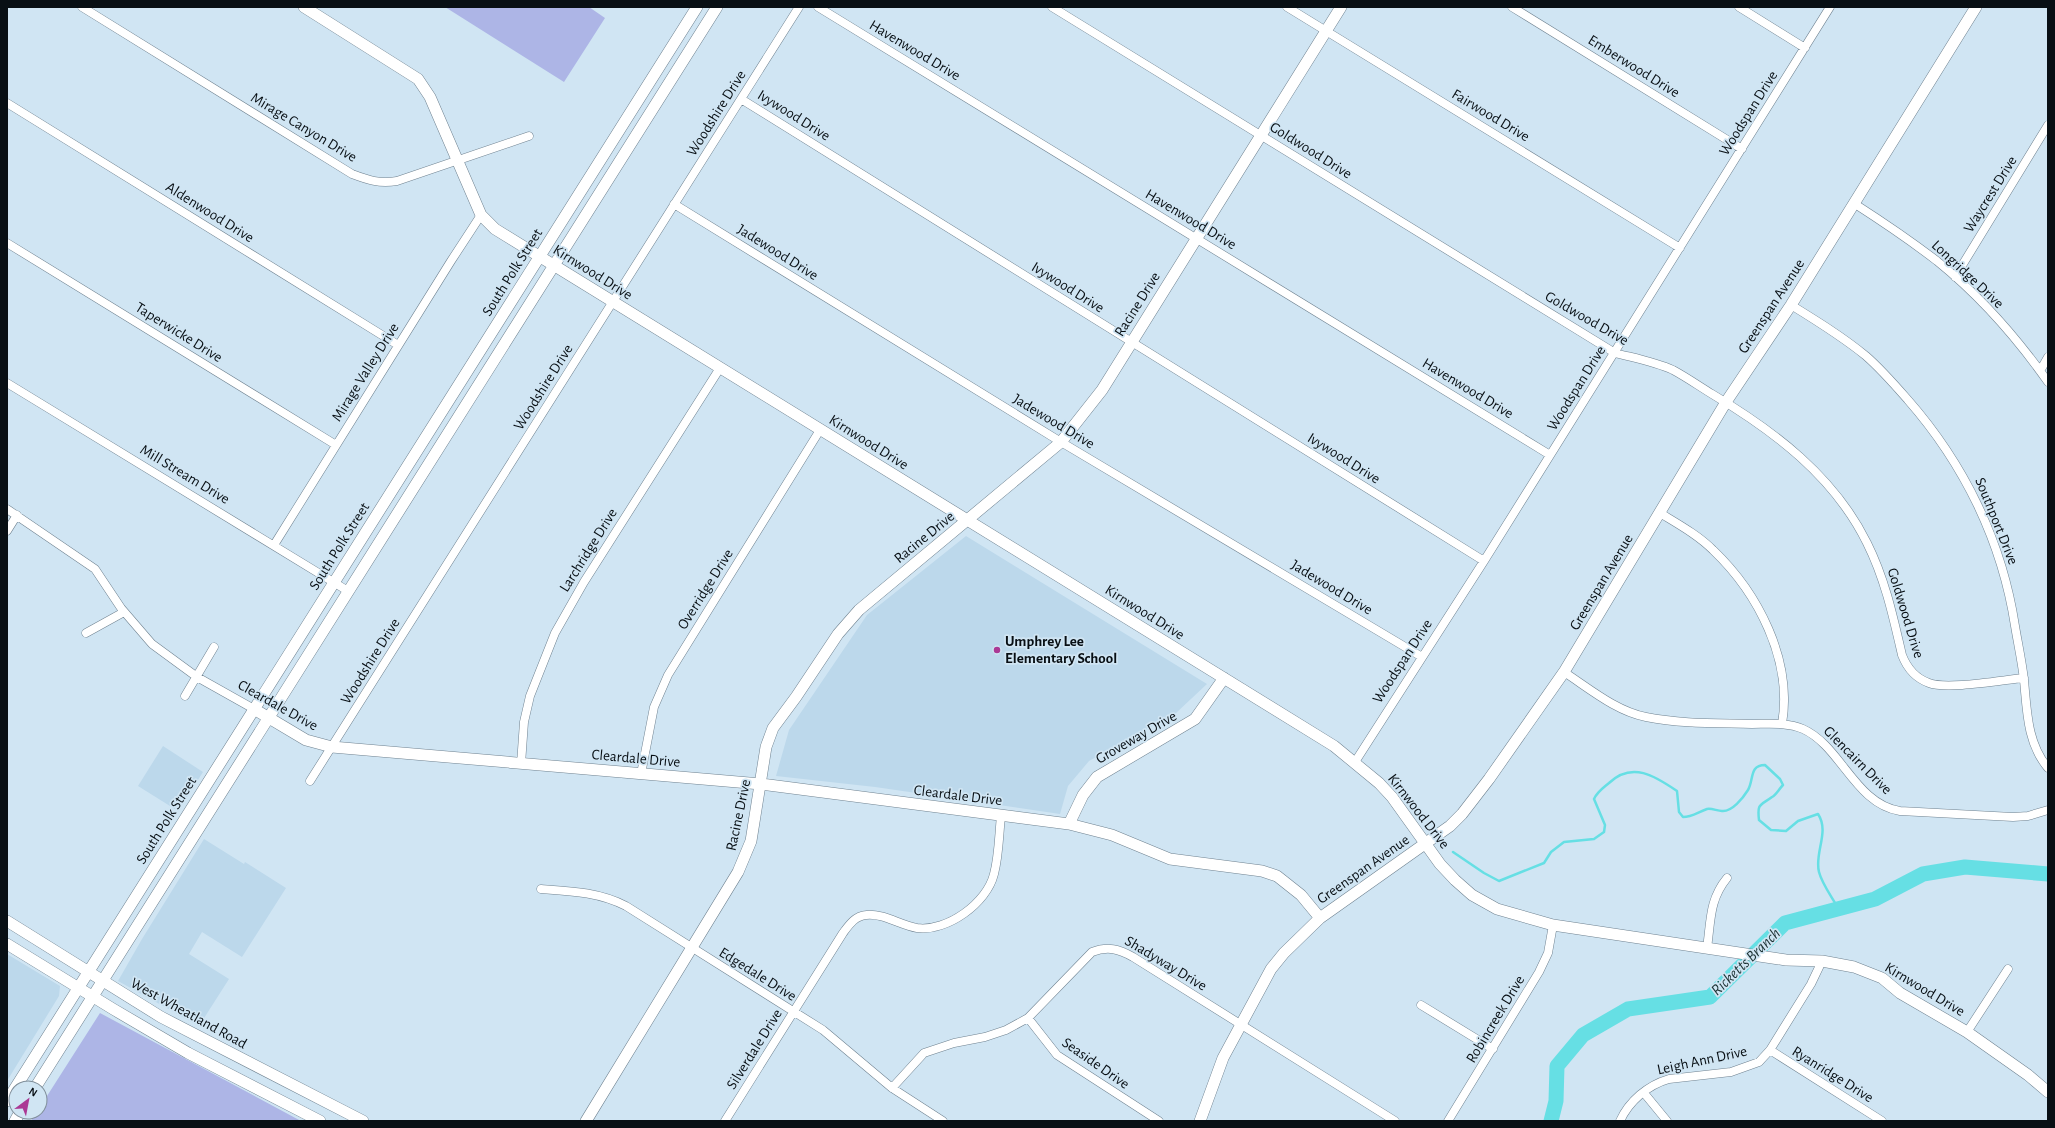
<svg xmlns="http://www.w3.org/2000/svg" width="2055" height="1128" font-family="'Alegreya Sans',sans-serif">
<style>
.built{fill:#bcd8eb}
.green{fill:#adb5e6}
.lines{fill:none;stroke-linecap:round;stroke-linejoin:round}
.stream{stroke:#66dfe4;stroke-width:2.5}
.river{stroke:#66dfe4;stroke-width:15}
.street-casing{stroke:#6f8290;stroke-width:9}
.secondary-casing{stroke:#6f8290;stroke-width:12}
.street{stroke:#fff;stroke-width:8}
.secondary{stroke:#fff;stroke-width:11}
.poi-dot{fill:#ab3995;stroke:#d0e5f3;stroke-width:1.5}
.labels{text-anchor:middle;stroke-width:3.5;stroke-linejoin:round;paint-order:stroke}
.street-label{font-size:15px;fill:#080f14;stroke:#d0e5f3}
.poi-label{font-size:15px;font-weight:bold;fill:#080f14;stroke:#d0e5f3;text-anchor:start}
.water-label{font-size:16px;font-style:italic;fill:#1a3031;stroke:#d0e5f3}
</style>
<rect width="100%" height="100%" fill="#d0e5f3"/>
<path class="built" d="M966,536L1207,684L1176,713L1089,761L1068,786L1060,814L875,787L776,776L789,730L867,615Z
M163,746L203,772L178,811L138,786Z
M204,839L244,864L245,862L286,888L242,957L202,932L189,954L229,979L199,1026L118,981L142,939Z
M7,954L60,986L59,996L7,1081Z"/>
<path class="green" d="M445,7H589L605,18L564,82Z
M100,1013L301,1121H31L37,1112H40V1107Z"/>
<g class="lines">
<path class="stream" d="M1453,852L1484,873L1499,881L1544,863L1551,852L1564,842L1594,839L1604,832L1605,825L1594,799C1597,792 1603,788 1609,783C1632,761 1655,776 1677,791L1679,812L1683,817C1692,817 1698,812 1707,809C1712,808 1717,811 1722,811C1732,812 1743,798 1748,790C1754,780 1749,765 1765,765L1780,779L1783,785C1779,789 1776,795 1772,797C1760,806 1757,803 1759,820L1771,830L1786,831L1798,821L1818,814C1830,832 1814,853 1819,872C1822,884 1832,897 1838,908"/>
<path class="river" d="M1551,1121L1556,1101L1557,1066L1583,1035L1628,1009L1710,997L1785,923L1875,899L1923,874L1965,867L2048,874"/>
<g class="street-casing">
<path id="street" d="M82,7L352,174C368,180 379,184 397,181L529,136
M818,7L1550,455
M1052,7L1615,353C1634,358 1655,362 1673,370C1686,377 1699,386 1712,394C1774,431 1834,476 1867,543C1885,579 1893,616 1902,655C1907,668 1915,678 1929,683C1947,690 2002,680 2024,678
M1287,7L1680,248
M1512,7L1742,149
M1739,7L1805,48
M741,99L1484,561
M7,103L398,345
M674,204L1061,442L1422,657
M1855,204C1883,222 1911,241 1937,261C1979,295 2017,338 2048,382
M7,243L336,445
M1955,277L2048,125
M1791,305C1817,321 1843,337 1866,356C1881,369 1894,384 1908,400C1964,464 2002,541 2015,626C2018,644 2022,662 2024,680C2027,711 2027,743 2048,768
M2040,371L2048,357
M7,383L348,591
M7,509L95,569L121,608L152,644L197,677L254,709
M1660,513C1678,524 1698,535 1713,550C1758,593 1793,660 1782,724
M7,531L17,515
M274,545L451,261L481,215
M86,633L124,612
M1564,672C1590,689 1616,711 1646,717C1681,724 1717,723 1752,724C1768,724 1787,722 1803,729C1841,746 1855,804 1900,811L2013,817L2028,816L2048,810
M185,696L214,647
M1355,762L1484,561L1830,7
M521,764L524,722L530,696L555,633L584,582L720,368
M641,774L654,707L668,675L820,430
M310,781L799,7
M541,889C570,891 599,892 626,906L823,1030L892,1088L943,1121
M1707,948C1711,921 1709,900 1727,878
M1421,1005L1493,1049
M1028,1018L1057,1055L1159,1121
M1967,1032L2008,969
M1770,1050L1882,1121
M892,1088L924,1053L954,1043L985,1037L1006,1030L1028,1018L1092,952C1108,946 1119,949 1133,957L1395,1121
M1644,1093L1667,1121
M725,1121L843,933C849,925 855,916 866,915C883,913 900,925 917,928C947,932 987,903 994,874C999,855 999,834 1001,816
M1448,1121L1539,972L1548,953L1553,925
M1620,1121C1629,1101 1648,1085 1669,1079L1731,1072L1759,1062L1770,1050L1811,984L1822,961"/>
</g>
<g class="secondary-casing">
<path id="secondary" d="M304,7L418,79L430,97L481,215L495,229L1334,746L1379,783L1392,797L1440,864L1455,880L1472,895L1497,909L1553,925L1786,960L1822,961L1854,967L1882,978L1900,993L1967,1032L2028,1075L2048,1092
M254,709L306,740L332,747L761,784L1069,824L1112,835L1170,859L1262,871L1277,876L1301,895L1320,918
M1069,824L1083,795L1097,777L1195,719L1224,678
M7,921L161,1017L363,1121
M7,944L113,1009L188,1053L320,1121
M35,1088L717,7
M7,1101L697,7
M15,1121L20,1112
M586,1121L738,872L751,841L766,747L773,728L796,697L838,634L859,610L1061,442L1102,390L1341,7
M1200,1121L1223,1058L1271,969L1284,953L1320,918L1450,826L1462,814L1489,779L1564,672L1726,402L1791,305L1976,7"/>
</g>
<use href="#street" class="street"/>
<use href="#secondary" class="secondary"/>
</g>
<circle class="poi-dot" cx="997" cy="650" r="4"/>
<g class="labels">
<g class="street-label">
<text transform="translate(915 50) rotate(31)" y="5">Havenwood Drive</text>
<text transform="translate(1634 66) rotate(32)" y="5">Emberwood Drive</text>
<text transform="translate(716 113) rotate(-58)" y="5">Woodshire Drive</text>
<text transform="translate(1748 113) rotate(-58)" y="5">Woodspan Drive</text>
<text transform="translate(794 115) rotate(32)" y="5">Ivywood Drive</text>
<text transform="translate(1491 115) rotate(31)" y="5">Fairwood Drive</text>
<text transform="translate(304 127) rotate(31)" y="5">Mirage Canyon Drive</text>
<text transform="translate(1311 150) rotate(32)" y="5">Goldwood Drive</text>
<text transform="translate(1990 194) rotate(-58)" y="5">Waycrest Drive</text>
<text transform="translate(210 212) rotate(32)" y="5">Aldenwood Drive</text>
<text transform="translate(1191 219) rotate(31)" y="5">Havenwood Drive</text>
<text transform="translate(778 252) rotate(32)" y="5">Jadewood Drive</text>
<text transform="translate(512 272) rotate(-58)" y="5">South Polk Street</text>
<text transform="translate(593 272) rotate(32)" y="5">Kirnwood Drive</text>
<text transform="translate(1968 274) rotate(43)" y="5">Longridge Drive</text>
<text transform="translate(1068 287) rotate(32)" y="5">Ivywood Drive</text>
<text transform="translate(1137 304) rotate(-58)" y="5">Racine Drive</text>
<text transform="translate(1771 306) rotate(-57)" y="5">Greenspan Avenue</text>
<text transform="translate(1587 318) rotate(30)" y="5">Goldwood Drive</text>
<text transform="translate(179 332) rotate(32)" y="5">Taperwicke Drive</text>
<text transform="translate(365 372) rotate(-58)" y="5">Mirage Valley Drive</text>
<text transform="translate(543 387) rotate(-58)" y="5">Woodshire Drive</text>
<text transform="translate(1468 388) rotate(31)" y="5">Havenwood Drive</text>
<text transform="translate(1576 388) rotate(-58)" y="5">Woodspan Drive</text>
<text transform="translate(1054 421) rotate(31)" y="5">Jadewood Drive</text>
<text transform="translate(869 442) rotate(32)" y="5">Kirnwood Drive</text>
<text transform="translate(1344 458) rotate(32)" y="5">Ivywood Drive</text>
<text transform="translate(185 474) rotate(31)" y="5">Mill Stream Drive</text>
<text transform="translate(1997 521) rotate(68)" y="5">Southport Drive</text>
<text transform="translate(924 537) rotate(-39)" y="5">Racine Drive</text>
<text transform="translate(339 546) rotate(-58)" y="5">South Polk Street</text>
<text transform="translate(588 550) rotate(-58)" y="5">Larchridge Drive</text>
<text transform="translate(1601 582) rotate(-59)" y="5">Greenspan Avenue</text>
<text transform="translate(1332 587) rotate(31)" y="5">Jadewood Drive</text>
<text transform="translate(705 589) rotate(-58)" y="5">Overridge Drive</text>
<text transform="translate(1145 612) rotate(32)" y="5">Kirnwood Drive</text>
<text transform="translate(1906 613) rotate(73)" y="5">Goldwood Drive</text>
<text transform="translate(370 661) rotate(-58)" y="5">Woodshire Drive</text>
<text transform="translate(1402 661) rotate(-57)" y="5">Woodspan Drive</text>
<text transform="translate(278 705) rotate(29)" y="5">Cleardale Drive</text>
<text transform="translate(1136 737) rotate(-30)" y="5">Groveway Drive</text>
<text transform="translate(636 758) rotate(5)" y="5">Cleardale Drive</text>
<text transform="translate(1858 760) rotate(45)" y="5">Glencairn Drive</text>
<text transform="translate(958 795) rotate(7)" y="5">Cleardale Drive</text>
<text transform="translate(1419 811) rotate(52)" y="5">Kirnwood Drive</text>
<text transform="translate(738 815) rotate(-78)" y="5">Racine Drive</text>
<text transform="translate(166 820) rotate(-58)" y="5">South Polk Street</text>
<text transform="translate(1363 869) rotate(-35)" y="5">Greenspan Avenue</text>
<text transform="translate(1166 963) rotate(31)" y="5">Shadyway Drive</text>
<text transform="translate(758 974) rotate(32)" y="5">Edgedale Drive</text>
<text transform="translate(1925 989) rotate(31)" y="5">Kirnwood Drive</text>
<text transform="translate(189 1013) rotate(29)" y="5">West Wheatland Road</text>
<text transform="translate(1495 1019) rotate(-59)" y="5">Robincreek Drive</text>
<text transform="translate(754 1049) rotate(-58)" y="5">Silverdale Drive</text>
<text transform="translate(1702 1060) rotate(-12)" y="5">Leigh Ann Drive</text>
<text transform="translate(1096 1063) rotate(35)" y="5">Seaside Drive</text>
<text transform="translate(1833 1074) rotate(32)" y="5">Ryanridge Drive</text>
</g>
<g class="poi-label">
<text x="1005" y="646">Umphrey Lee<tspan x="1005" dy="17">Elementary School</tspan></text>
</g>
<g class="water-label">
<text transform="translate(1745 961) rotate(-44)" y="6">Ricketts Branch</text>
</g>
</g>
<rect width="2055" height="1128" fill="none" stroke="#080f14" stroke-width="16"/>
<g transform="translate(28 1100) rotate(32)"><circle r="19" fill="#d0e5f3" stroke="#808f9a"/>
<path d="M0-3L7 15L0 10L-7 15Z" fill="#ab3995"/>
<text y="-6" font-size="11" font-weight="bold" text-anchor="middle" fill="#080f14">N</text>
</g>
</svg>
